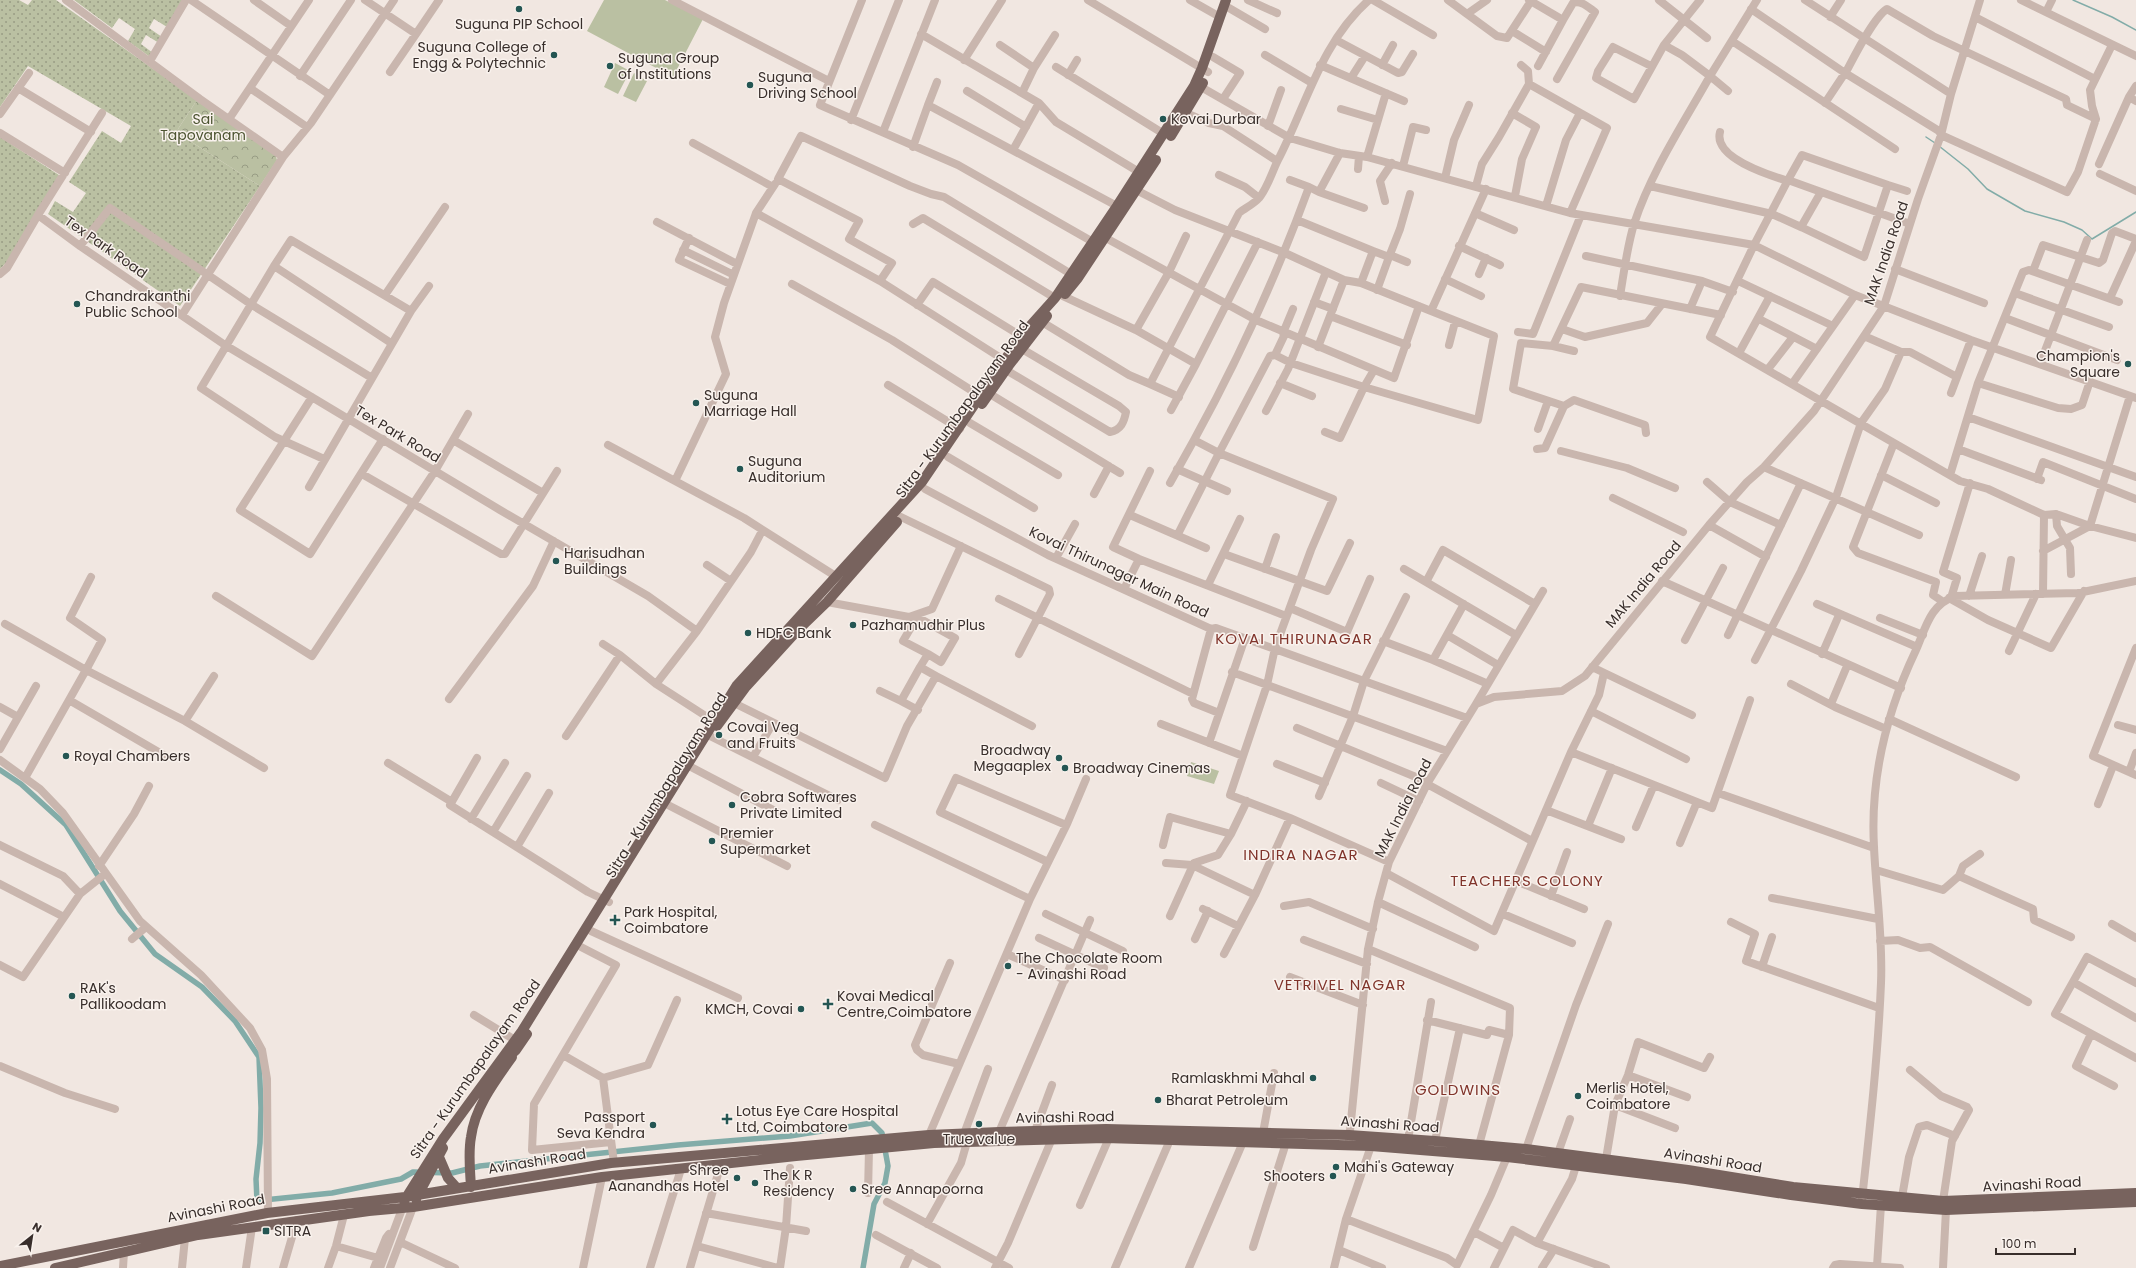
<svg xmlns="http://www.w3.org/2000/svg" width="2136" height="1268" font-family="Poppins,sans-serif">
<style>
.grass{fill:url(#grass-dots)}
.park{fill:url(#park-crowns)}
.pitch{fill:#bac0a2}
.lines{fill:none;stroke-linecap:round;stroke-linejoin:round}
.stream{stroke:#82aca8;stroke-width:1.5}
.canal{stroke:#82aca8;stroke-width:5.5}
.minor{stroke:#c9b6ae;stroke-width:8}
.major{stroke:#78635e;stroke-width:10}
.poi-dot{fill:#245653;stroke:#f9f2ed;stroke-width:1.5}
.labels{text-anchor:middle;stroke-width:3;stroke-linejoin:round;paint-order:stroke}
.poi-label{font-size:14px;fill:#382e2b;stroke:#f9f2ed;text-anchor:start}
.park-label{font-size:14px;fill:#4c5431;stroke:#f9f2ed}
.street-label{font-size:14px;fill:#382e2b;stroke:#f9f2ed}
.neighbourhood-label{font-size:15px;letter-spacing:1px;fill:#80342b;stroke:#f9f2ed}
</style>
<defs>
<pattern id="grass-dots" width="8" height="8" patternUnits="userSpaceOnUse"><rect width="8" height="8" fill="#bac0a2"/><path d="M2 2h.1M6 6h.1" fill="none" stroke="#989c84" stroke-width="1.8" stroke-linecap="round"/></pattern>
<pattern id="park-crowns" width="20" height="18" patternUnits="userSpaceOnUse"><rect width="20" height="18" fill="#bac0a2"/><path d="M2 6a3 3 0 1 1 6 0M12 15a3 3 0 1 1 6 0" fill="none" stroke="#989c84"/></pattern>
</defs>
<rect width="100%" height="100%" fill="#f1e7e1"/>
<path class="grass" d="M0,0H19L28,5L32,0H56L197,100L176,132L260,186L180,306L48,214L55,201L73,212L86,193L69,182L102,131L121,143L131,126L28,66L0,107Z
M74,0H190L172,30L154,19L149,28L162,37L159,43L146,35L141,44L153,53L150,57L128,41L135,29L119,18L112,28Z
M0,137L59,175L6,263L0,269Z"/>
<path class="park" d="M197,100L275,153L277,160L260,186L176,132Z"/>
<path class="pitch" d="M604,0H665L703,19L673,77L587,31Z
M615,63L630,71L618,94L604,87Z
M634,73L647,81L636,102L623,96Z
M1191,762L1219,771L1214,784L1187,776Z"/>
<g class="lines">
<path class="stream" d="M2073,0L2112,17L2136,30
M1926,137L1935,143
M1939,146L1968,169L1987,189L2025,211L2064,222L2082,230L2092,239L2136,212"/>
<path class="canal" d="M0,770L21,784L66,825L120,911L155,954L202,987L235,1021L259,1057L261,1108L260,1143L256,1179L257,1201
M254,1201L332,1193L401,1179L413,1172L452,1173L480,1166L678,1145L790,1136L872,1123L882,1133L888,1166L885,1183L874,1204L863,1268"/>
<path class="minor" d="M66,0L200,99L283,157L182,315
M191,0L330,95
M254,0L291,26
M365,0L416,34L439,0
M672,0L829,81
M862,0L820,105L958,165L1093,242
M1088,0L1208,72
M1190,0L1220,17
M1248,0L1277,13
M1373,0L1433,35
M1448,0L1467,14L1487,0
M1529,0L1563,20L1573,3C1581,0 1588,7 1595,12L1557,79
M1659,0L1707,38
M1805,0L1951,94
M2021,0L2136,56
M1229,8L1265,29
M1751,9L1845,73L1939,131L1941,135L2067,192L2078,172L2096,119L2067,105L2066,99L1933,36L1887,9C1874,17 1855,55 1847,70L1825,103
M2046,12L2052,0
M1467,14L1497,36L1507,38L1531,1
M1830,17L1841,0
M1975,17L2095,79
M1512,31L1546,52
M921,34L1039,103L1013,150
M1336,40L1398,73L1402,72L1413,54
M1732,41L1895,149
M1000,45L1034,68
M1265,55L1312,83
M1213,57L1240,73L1223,99
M964,60L1002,0
M150,61L186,0
M1320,65L1404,101
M1382,65L1393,45
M1521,65L1528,71L1529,84
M1538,66L1563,20
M1651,66L1613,47L1598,71L1596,78L1634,99L1664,45L1700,0
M1056,67L1164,134
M390,72L416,34
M1068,75L1077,60
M300,76L351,0
M1351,78L1365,56
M1201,87L1290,138L1340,153L1367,157L1570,213L1754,245L1855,295L1971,340L2136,398
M18,88L91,132
M250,88L307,127
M967,91L1026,127
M1728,91L1710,76L1757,0
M1022,93L1034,68L1055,35
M2129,97L2136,86
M1039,103L1056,122L1139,172
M928,105L937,82
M1341,109L1378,120
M1186,113L1209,123L1223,126L1277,161
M1512,113L1536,127L1522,159L1515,196
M0,114L29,73
M229,119L309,0
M2096,119L2092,106L2090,90L2112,45
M851,120L899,0
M1268,126L1281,90
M883,132L935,0
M1720,132C1713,158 1769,175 1788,181
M0,133L65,173
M693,143L773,187
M913,147L928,105L1117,206
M283,157L311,123L394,0
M1367,157L1386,93
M2099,164L2129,97L2136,101
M1403,166L1413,127L1426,130
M1358,169L1359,156
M2100,174L2136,191
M1219,175L1245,187L1259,198
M1445,178L1454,140L1469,105
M1290,180L1309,187
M1788,180L1802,155L1888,185
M1476,186L1482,164L1499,137L1529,84L1607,128L1570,213
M1650,186L1772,214L1801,227
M1136,190L1175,210L1285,253L1344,280L1361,283L1431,311L1486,189
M1319,192L1364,208
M1821,192L1801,227L1864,257L1888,185L1907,191
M1385,201L1380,181L1392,163
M1546,206L1566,140L1580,113
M756,213L775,184
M1475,213L1514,230
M38,215L102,113
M1297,220L1373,251L1361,283
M657,222L737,264
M913,224L923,218L1055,298
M1910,224L1788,180L1754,245L1710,337L1894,443L1853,547L1858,553L1936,582L1933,595L1942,601
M1104,237L1256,320L1394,378L1419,306
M689,238L679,260L730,284
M80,246L110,208L252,305L372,378
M1459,246L1500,265
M683,250L734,275
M1373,251L1389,257L1377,290
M1390,255L1407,262
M1586,256L1702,281L1690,309
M1389,257L1400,229L1410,194
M274,266L201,388L275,437L324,459
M1895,269L1984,303
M2033,271L2043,245L2099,263L2103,260L2112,233L2115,231L2136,239
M0,274L7,268L38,215L80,246L225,345L500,510L648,596L697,631L656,684L718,724
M1479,274L1486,258
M1445,279L1481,296
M1702,281L1733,292
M1738,281L1833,326
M792,284L892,340L985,399
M2015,293L2109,327
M385,295L445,207
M1063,296L1136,330L1196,364L1258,242
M1620,296C1624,272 1627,247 1634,224C1651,172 1683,124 1710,76L1682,55L1664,45
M2110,298L2136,241
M1314,302L1333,309
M917,305L933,282L1021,336
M411,311L429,286
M1330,316L1407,345
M2005,318L2117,360
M1759,319L1817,349
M1042,322L1129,375L1150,384
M1562,329L1585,337L1647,323L1662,304
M1136,330L1169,272L1186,236
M1518,332L1533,334L1581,215
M1283,333L1293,309
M1285,334L1275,355L1270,356L1219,453L1194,440C1239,358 1277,275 1309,187L1319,192L1340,153
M1864,336L1901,352H1910L1957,377
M1449,345L1455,322
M1553,346L1581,287L1721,315
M1318,347L1344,280
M1574,351L1553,346L1521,343L1513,389L1564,406L1574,400L1645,425L1646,433
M1739,353L1770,296
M1275,355L1291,363L1364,387L1340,438L1325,432
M1004,360L880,281L892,263L849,239L859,221L778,179L801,136L910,186L931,194L944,197L1071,274
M2040,364L2087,240
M1768,369L1793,337
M1006,370L1110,432C1121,430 1124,422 1126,412L1119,406L1022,349
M1374,370L1364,387L1478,420L1494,336L1431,311
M1280,383L1312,396
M1978,383L2058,408L2071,409L2082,405L2090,381
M1792,384L1855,295
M888,385L960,429
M1951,393L1971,340
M990,394L1120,473
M312,397L240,510L310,554L383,439
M1179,397L1150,384L1239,213C1245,208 1254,204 1259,198C1267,189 1272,172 1278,160C1306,106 1321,42 1369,0
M1171,410L1196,364
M1266,411L1288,369L1326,272
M468,414L453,440L543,493
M1968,417L2136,477
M970,423L1058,475
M1538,429L1548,401
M1894,443L1960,481L1988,489L2044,515L2056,514L2090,526L2136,538
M608,445L744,518L837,577
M1537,449L1545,448L1564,406
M1958,449L2041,480
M1561,451L1627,468L1675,488
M948,457L1034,508
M1764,467L1919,535
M1177,469L1227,491
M1150,471L1113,547L1139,559L1286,616
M362,474L501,554H505L557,471
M1881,475L1936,503
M1950,475L1978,383L2023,272L2029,270L2119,302
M2037,479L2043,462L2136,499
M675,481L726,374L715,337L724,303L756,213L880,281
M1707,482L1730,502L1781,525
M1170,483L1194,440
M309,487L411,311L291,240L274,266L391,343
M925,489L1048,555L1211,629L1216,628L1467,718
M1094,494L1109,466
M1613,498L1683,532
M2056,514L2057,526L2070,548L2071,574
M1130,515L1206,548
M901,517L1049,589L1050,594L1019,654
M1709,525L1766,557
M1178,534L1219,453L1333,499L1311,550L1275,648L1267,685L1230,795L1290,818L1389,862
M2043,551L2090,526L2130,396
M1224,554L1327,591L1350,543
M1056,558L1075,524
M707,565L731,581
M1265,569L1276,537
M1404,569L1516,635
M1662,581L1901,688
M1426,582L1443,550L1535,604
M1208,585L1240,519
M1124,589L1139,559
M2043,594L2044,515
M2005,595L2011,560
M216,596L312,656L435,471L453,440
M1969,596L1982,556
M1949,598L1988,620L2051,648L2084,591
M1951,598L1957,578L1943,572L1970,483
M999,599L1193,694
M827,602L909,617L932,609L961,546
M1817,604L1917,647
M1290,608L1347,632L1370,579
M1880,618L1923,635
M5,624L86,670L102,640L70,618L91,577
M1211,629L1192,699L1194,703L1219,713
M697,631L751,552L762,531
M1447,635L1498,665
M1728,635L1801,483
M1685,640L1723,568
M1383,641L1433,660L1488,684
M603,644L620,655
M2136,648L2093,756L2136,775
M2009,651L2036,594
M928,654L941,662L955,638L917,617L903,641L928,654L920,667L936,676
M1822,654L1839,615
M1433,660L1464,604
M1755,660L1801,571L1836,497L1861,423L1885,389L1901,352
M1592,667L1692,715
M1232,672L1447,751
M1791,684L1835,707L1886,729
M880,691L901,701L920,667
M449,699L533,586L554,541
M69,700L167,757
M901,701L918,710
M734,703L885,778L907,726L936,676L1032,726
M1476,704L1543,591
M1831,704L1847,666
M0,707L18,717
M1591,711L1686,759
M1889,719L2016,777
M185,721L264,768
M1161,724L1243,756
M2118,725L2136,730
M1297,728L1428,782
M566,736L620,655L656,684
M710,736L838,800
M1209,743L1245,638
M0,749L36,686
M1571,752L1599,695L1604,673
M753,757L773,723
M477,758L450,805L588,892L609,902
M0,760L40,789L63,813L140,921L201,975L250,1028L262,1050L267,1079L268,1212
M388,763L452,802
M1277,764L1325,783
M691,767L779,813
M2129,772L2136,753
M25,778L86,670L185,721L214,676
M1381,783L1419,801
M1427,784L1532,841
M1718,793L1874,848
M1319,796L1353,716L1364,681L1406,597
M2098,804L2113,766
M668,805L787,866
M1546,810L1621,839
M471,819L505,763
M875,825L1030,899
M1588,826L1612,768
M1636,827L1654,785
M493,832L527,776
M1680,843L1697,802
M0,845L63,876L80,894
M1163,845L1170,817L1231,834
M517,847L549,793
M1048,862L940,812L956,778L1066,825
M1166,863L1192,865L1255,895
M99,866L134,814L149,786
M1876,870L1943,890L1959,876L1963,866L1980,854
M1386,873L1494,931L1571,752L1712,808L1750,700
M1959,876L2033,909L2034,920L2071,937
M1516,881L1584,909
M0,884L64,917
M1551,896L1567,852
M1772,898L1878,919
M1378,902L1475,947
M1284,906L1309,902L1373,929
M1203,909L1238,926
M1046,914L1123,951
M1503,914L1572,943
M1170,916L1194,863L1218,855L1231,834L1247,801
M1731,922L1755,934L1746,961L1879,1008
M2112,924L2136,938
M591,931L738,998
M1039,938L1104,968
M132,939L146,927
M1195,939L1208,911
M1304,940L1367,964
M1880,941L1898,940L1920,948L1930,947L2028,1002
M581,947L616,965L534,1104L532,1150L611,1142
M1368,949L1510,1008L1509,1035L1479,1145
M1007,954L1065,980
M1224,954L1255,895L1290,818
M950,963L915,1045L917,1050L923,1055L959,1064
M0,965L23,977L80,894L105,874
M1762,967L1772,937
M1290,977L1363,1005
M2073,982L2136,1018
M2136,983L2087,957L2055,1014L2136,1058
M474,1015L515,1040
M1427,1020L1487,1035L1489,1030L1509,1035
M2091,1034L2076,1066L2114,1086
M563,1055L603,1078L648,1065L677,1000
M0,1066L65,1093L115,1109
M1910,1070L1941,1096L1967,1107L1969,1110L1952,1141L1943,1201
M1628,1075L1687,1097
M603,1078L614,1163
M1615,1105L1675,1128
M1035,1131L1052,1085
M999,1132L1090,920
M1263,1133L1274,1073
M964,1134L988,1069
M929,1135L1030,899L1067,824L1086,779
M1408,1140L1431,1002
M1349,1141L1368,949L1378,902L1389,862L1427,784L1476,704L1494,697L1562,691L1585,676L1709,525L1747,482L1764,467L1814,411L1884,306L1918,199L1941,135L1951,94L1980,0
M1435,1141L1460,1028
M1526,1149L1576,1005L1608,924
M1558,1153L1570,1119
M1606,1159L1615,1105L1628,1075L1638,1042L1704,1068L1710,1057
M1576,1166L1572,1179L1537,1243L1606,1268
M868,1193L869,1149
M1902,1197L1909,1157L1919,1127L1927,1125L1955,1136
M1862,1199C1870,1127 1878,1055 1881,983C1883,938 1876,892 1874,847C1870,777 1886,713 1916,650C1926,627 1930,605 1955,596L2078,593L2136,581
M887,1202L1009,1268
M1080,1205L1109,1138
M706,1213L806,1231
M1346,1219L1447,1258L1457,1265L1491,1195L1507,1157
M927,1224L961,1163L967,1142
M1474,1232L1504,1248L1494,1268
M876,1235L937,1268
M400,1242L455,1268
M336,1246L378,1258
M697,1246L778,1268
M1253,1247L1286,1143
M1504,1248L1513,1230L1537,1243
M1339,1250L1382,1268
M1877,1266L1881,1205
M123,1268L124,1252
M182,1268L185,1238
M246,1268L252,1227
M283,1268L297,1220
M328,1268L336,1246L344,1215
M374,1268L386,1238L389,1234
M380,1268L402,1209
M390,1268L413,1207
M583,1268L602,1177
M650,1268L681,1169
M690,1268L721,1164
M780,1268L786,1227L790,1168
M904,1268L911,1253
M995,1268L1008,1243L1051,1141
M1115,1268L1170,1140
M1189,1268L1243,1142
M1334,1268L1346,1219L1371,1146
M1542,1268L1554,1249
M1833,1268L1835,1265L1840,1264L1900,1268
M1943,1268L1946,1210"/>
<path class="major" d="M1171,136L1203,83
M1065,294L1078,278L1156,160
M982,404L1010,364L1047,316
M717,726L745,688L798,630L827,602L897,522
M504,1061L516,1050L527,1034
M439,1157L448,1178L457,1188
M471,1187C470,1170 468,1153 471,1137C475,1107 495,1081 512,1057
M416,1199L443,1148
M404,1201L443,1139L522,1031L737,685L922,482L1021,336L1055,298L1117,206L1194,86L1202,68L1226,0
M0,1266L267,1213L405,1197L611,1163L929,1135L999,1132L1106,1129L1349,1135L1435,1141L1526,1149L1688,1170L1793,1187L1943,1201L2136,1193
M55,1268L198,1235L369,1211L413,1207L602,1177L796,1156L934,1143L1105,1138L1371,1146L1507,1157L1686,1179L1791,1195L1862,1204L1946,1210L2136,1202"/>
</g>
<g class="poi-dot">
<circle cx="519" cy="9" r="4"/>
<circle cx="554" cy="55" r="4"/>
<circle cx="610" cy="66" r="4"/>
<circle cx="750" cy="85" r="4"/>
<circle cx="1163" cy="119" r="4"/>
<circle cx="77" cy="304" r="4"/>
<circle cx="2128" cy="364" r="4"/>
<circle cx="696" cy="403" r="4"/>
<circle cx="740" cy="469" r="4"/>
<circle cx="556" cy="561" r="4"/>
<circle cx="853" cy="625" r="4"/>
<circle cx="748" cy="633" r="4"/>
<circle cx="719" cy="735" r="4"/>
<circle cx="66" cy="756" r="4"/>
<circle cx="1059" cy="758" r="4"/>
<circle cx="1065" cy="768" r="4"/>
<circle cx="732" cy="805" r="4"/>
<circle cx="712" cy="841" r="4"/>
<path d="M613 914h4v4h4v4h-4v4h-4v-4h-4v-4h4z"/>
<circle cx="1008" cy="966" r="4"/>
<circle cx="72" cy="996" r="4"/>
<path d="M826 998h4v4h4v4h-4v4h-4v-4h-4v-4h4z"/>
<circle cx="801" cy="1009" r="4"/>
<circle cx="1313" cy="1078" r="4"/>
<circle cx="1578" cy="1096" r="4"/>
<circle cx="1158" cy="1100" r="4"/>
<path d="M725 1113h4v4h4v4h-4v4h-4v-4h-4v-4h4z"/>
<circle cx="979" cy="1124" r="4"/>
<circle cx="653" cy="1125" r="4"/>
<circle cx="1336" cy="1167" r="4"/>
<circle cx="1333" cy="1176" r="4"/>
<circle cx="737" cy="1178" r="4"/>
<circle cx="755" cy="1183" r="4"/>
<circle cx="853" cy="1189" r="4"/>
<rect x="262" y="1227" width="8" height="8" rx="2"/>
</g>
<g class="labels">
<g class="poi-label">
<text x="519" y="29" text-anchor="middle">Suguna PIP School</text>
<text x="546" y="52" text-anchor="end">Suguna College of<tspan x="546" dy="16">Engg &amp; Polytechnic</tspan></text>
<text x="618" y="63">Suguna Group<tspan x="618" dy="16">of Institutions</tspan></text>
<text x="758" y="82">Suguna<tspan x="758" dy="16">Driving School</tspan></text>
<text x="1171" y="124">Kovai Durbar</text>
<text x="85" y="301">Chandrakanthi<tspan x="85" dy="16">Public School</tspan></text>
<text x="2120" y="361" text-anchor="end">Champion's<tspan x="2120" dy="16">Square</tspan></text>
<text x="704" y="400">Suguna<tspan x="704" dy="16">Marriage Hall</tspan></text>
<text x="748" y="466">Suguna<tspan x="748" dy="16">Auditorium</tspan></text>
<text x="564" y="558">Harisudhan<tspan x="564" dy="16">Buildings</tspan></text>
<text x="861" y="630">Pazhamudhir Plus</text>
<text x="756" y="638">HDFC Bank</text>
<text x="727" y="732">Covai Veg<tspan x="727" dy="16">and Fruits</tspan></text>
<text x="1051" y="755" text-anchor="end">Broadway<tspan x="1051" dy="16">Megaaplex</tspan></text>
<text x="74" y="761">Royal Chambers</text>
<text x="1073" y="773">Broadway Cinemas</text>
<text x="740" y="802">Cobra Softwares<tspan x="740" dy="16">Private Limited</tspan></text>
<text x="720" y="838">Premier<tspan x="720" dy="16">Supermarket</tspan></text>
<text x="624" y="917">Park Hospital,<tspan x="624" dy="16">Coimbatore</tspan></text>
<text x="1016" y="963">The Chocolate Room<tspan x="1016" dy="16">- Avinashi Road</tspan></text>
<text x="80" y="993">RAK's<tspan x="80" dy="16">Pallikoodam</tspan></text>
<text x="837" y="1001">Kovai Medical<tspan x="837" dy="16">Centre,Coimbatore</tspan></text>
<text x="793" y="1014" text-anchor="end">KMCH, Covai</text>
<text x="1305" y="1083" text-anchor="end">Ramlaskhmi Mahal</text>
<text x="1586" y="1093">Merlis Hotel,<tspan x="1586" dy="16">Coimbatore</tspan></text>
<text x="1166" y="1105">Bharat Petroleum</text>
<text x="736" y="1116">Lotus Eye Care Hospital<tspan x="736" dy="16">Ltd, Coimbatore</tspan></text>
<text x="645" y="1122" text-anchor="end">Passport<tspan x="645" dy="16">Seva Kendra</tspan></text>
<text x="979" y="1144" text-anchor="middle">True value</text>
<text x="1344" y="1172">Mahi's Gateway</text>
<text x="729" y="1175" text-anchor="end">Shree<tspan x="729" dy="16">Aanandhas Hotel</tspan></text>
<text x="763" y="1180">The K R<tspan x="763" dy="16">Residency</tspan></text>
<text x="1325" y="1181" text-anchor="end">Shooters</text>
<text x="861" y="1194">Sree Annapoorna</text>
<text x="274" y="1236">SITRA</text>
</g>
<g class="park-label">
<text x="203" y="124">Sai<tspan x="203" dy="16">Tapovanam</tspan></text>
</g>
<g class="street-label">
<text transform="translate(106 247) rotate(35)" y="5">Tex Park Road</text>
<text transform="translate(1886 253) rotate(-71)" y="5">MAK India Road</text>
<text transform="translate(962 409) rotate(-54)" y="5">Sitra - Kurumbapalayam Road</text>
<text transform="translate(398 434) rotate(31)" y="5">Tex Park Road</text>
<text transform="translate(1119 572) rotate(25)" y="5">Kovai Thirunagar Main Road</text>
<text transform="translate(1643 584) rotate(-50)" y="5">MAK India Road</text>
<text transform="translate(666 785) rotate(-58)" y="5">Sitra - Kurumbapalayam Road</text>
<text transform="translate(1403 808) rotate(-63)" y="5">MAK India Road</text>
<text transform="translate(475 1069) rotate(-55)" y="5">Sitra - Kurumbapalayam Road</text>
<text transform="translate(1065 1117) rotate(-1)" y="5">Avinashi Road</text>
<text transform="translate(1390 1124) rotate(4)" y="5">Avinashi Road</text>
<text transform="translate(1713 1160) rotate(9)" y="5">Avinashi Road</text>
<text transform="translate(537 1161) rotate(-9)" y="5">Avinashi Road</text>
<text transform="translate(2032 1184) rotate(-3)" y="5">Avinashi Road</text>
<text transform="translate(216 1208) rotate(-11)" y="5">Avinashi Road</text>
</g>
<g class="neighbourhood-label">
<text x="1294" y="644">KOVAI THIRUNAGAR</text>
<text x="1301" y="860">INDIRA NAGAR</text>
<text x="1527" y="886">TEACHERS COLONY</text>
<text x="1340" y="990">VETRIVEL NAGAR</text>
<text x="1458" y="1095">GOLDWINS</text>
</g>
</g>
<g transform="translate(32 1236) rotate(30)" stroke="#f9f2ed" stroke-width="3" paint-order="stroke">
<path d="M0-3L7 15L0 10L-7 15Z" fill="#382e2b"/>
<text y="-6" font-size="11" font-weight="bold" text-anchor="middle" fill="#382e2b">N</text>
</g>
<path d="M1996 1248v6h79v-6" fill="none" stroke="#382e2b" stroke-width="2"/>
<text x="2002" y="1248" font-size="12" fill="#382e2b" stroke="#f9f2ed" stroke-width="3" paint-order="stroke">100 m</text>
</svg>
